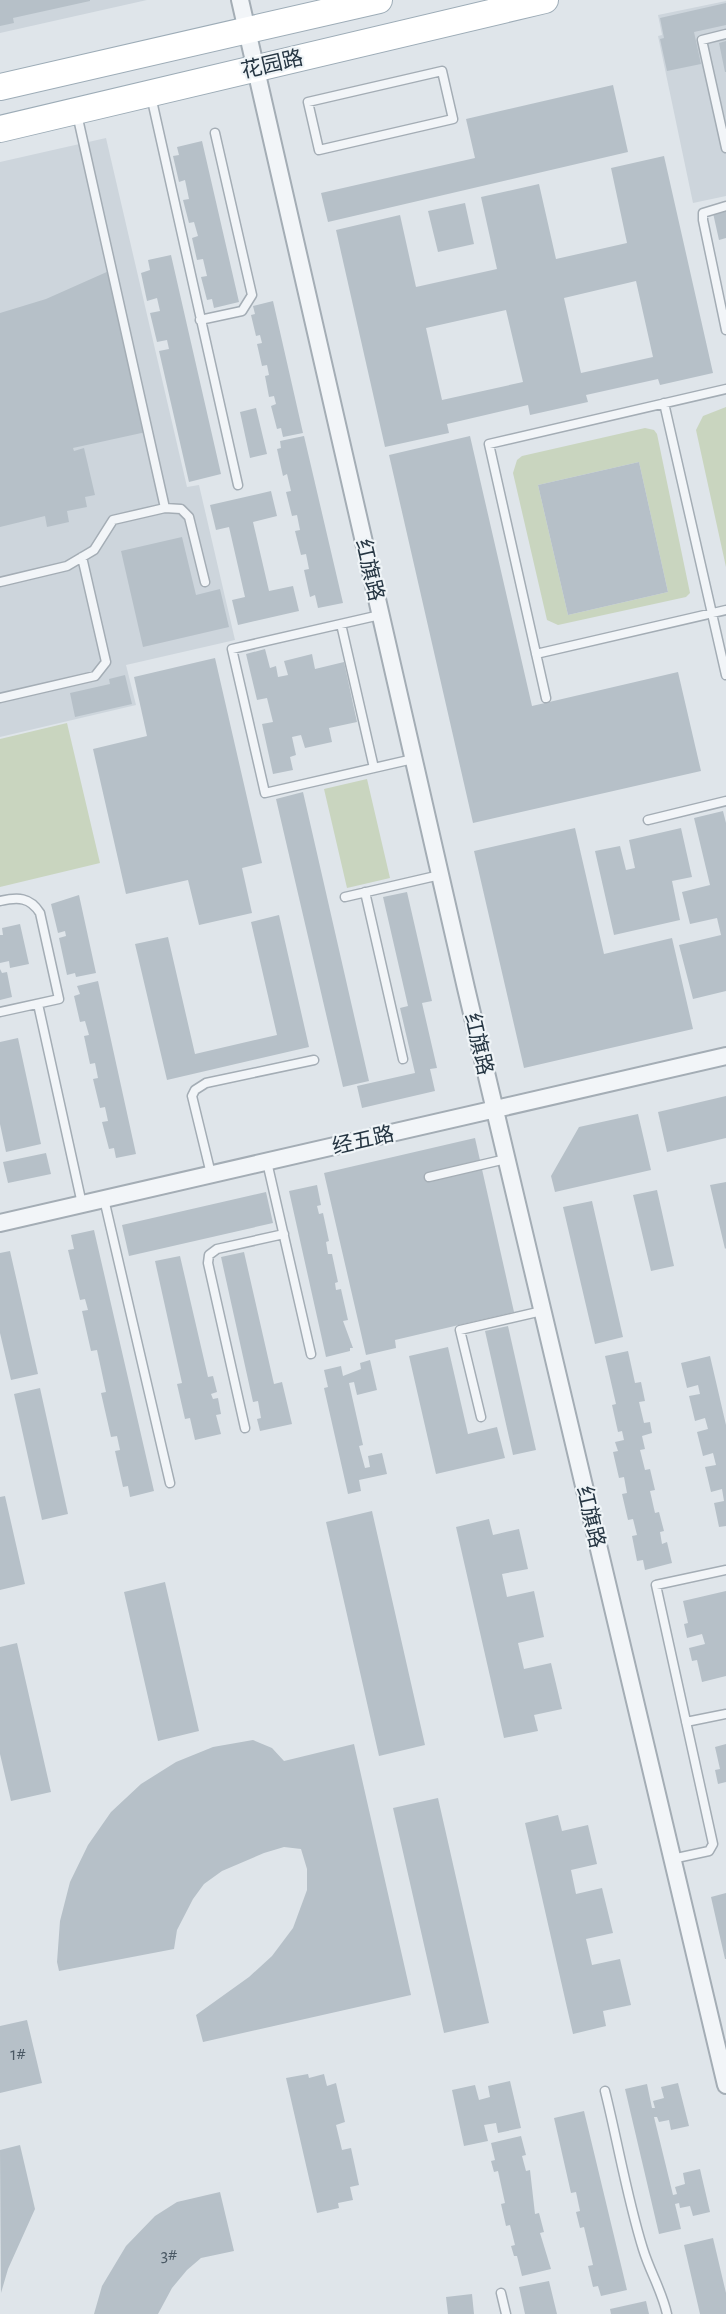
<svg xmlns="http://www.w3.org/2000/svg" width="726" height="2314" font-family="'Alegreya Sans','Noto Sans SC',sans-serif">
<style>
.built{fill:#cdd5dc}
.green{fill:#c9d5bf;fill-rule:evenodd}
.building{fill:#b6c0c8;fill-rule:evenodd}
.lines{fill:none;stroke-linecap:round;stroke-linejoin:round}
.service-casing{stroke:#a4adb5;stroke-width:11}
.minor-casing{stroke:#a4adb5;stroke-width:20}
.primary-casing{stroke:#9dacb7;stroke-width:28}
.service{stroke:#f2f5f8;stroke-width:8}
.minor{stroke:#f2f5f8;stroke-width:16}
.primary{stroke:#fff;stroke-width:26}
.labels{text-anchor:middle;stroke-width:4.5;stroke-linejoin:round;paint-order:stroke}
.number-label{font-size:18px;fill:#4a5864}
.street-label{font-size:21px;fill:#263643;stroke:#eff4f7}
</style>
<rect width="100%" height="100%" fill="#dfe5ea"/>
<path class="built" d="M0,0H147L0,33Z
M726,1V196L693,203L658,36L662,35L658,15Z
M106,138L187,487L199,485L235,640L126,665L136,705L0,737V162Z"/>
<path class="green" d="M726,407V567L696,430L703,416Z
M645,428L654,430L657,434L690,593L686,597L558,625L547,620L513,473L517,460L522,456ZM639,462L668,592L568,615L538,485Z
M67,723L100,863L0,887V739Z
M367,779L390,878L347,888L324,789Z"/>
<path class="building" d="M0,0H90V1L13,18L14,23L0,26Z
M726,3V25L694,32L701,64L667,71L660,39L664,38L660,18Z
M726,41V72H725L719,43Z
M613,85L628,152L328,222L321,193L475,158L466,119Z
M202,141L239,302L214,308L212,299L207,300L201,277L207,276L203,259L197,260L192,238L198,236L194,222L189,223L183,200L189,199L185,180L179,182L173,156L179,155L177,147Z
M664,156L713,373L660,385L658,379L586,395L588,402L530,415L528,405L447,424L449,433L385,447L336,230L400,215L416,287L497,269L481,197L539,184L556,259L627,243L611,168ZM636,281L653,357L581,373L564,298ZM506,310L523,382L442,400L426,328Z
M465,203L474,244L438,252L428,211Z
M726,207V238L719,240L713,213Z
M171,255L221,474L189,482L159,351L169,349L167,340L157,342L150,313L160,311L157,298L147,301L141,273L150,270L148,260Z
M109,271L146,432L73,448L74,451L84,448L95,495L85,497L87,507L67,511L69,522L47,527L45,516L0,527V313L46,299Z
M273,301L303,433L283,437L281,428L277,429L271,406L276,404L274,396L269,397L265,376L269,375L267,365L262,366L257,344L262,343L260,335L256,336L251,315L255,314L253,306Z
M256,408L267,454L250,458L240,412Z
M304,436L343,603L318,608L315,595L310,597L304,570L309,569L306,554L301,555L295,531L300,530L297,515L292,516L286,492L291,491L287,474L283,476L277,449L281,448L280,441Z
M470,436L532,706L678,672L701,771L473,823L389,455Z
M639,462L668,592L568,615L538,485Z
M271,491L277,516L253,522L269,591L293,586L299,611L238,625L232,600L245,597L229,527L216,530L210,505Z
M182,537L196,595L220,589L229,627L143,647L121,551Z
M265,649L270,668L276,666L278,677L288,675L284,661L312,654L315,669L344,662L357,722L329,728L332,742L305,748L301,735L292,737L296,755L290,757L293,770L273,774L262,724L273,722L267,698L257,700L246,654Z
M215,658L262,863L242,868L252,913L199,925L188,880L126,894L93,749L147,736L134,677Z
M125,675L132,704L75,717L70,693L110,684L109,679Z
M303,792L369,1081L343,1087L276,799Z
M723,811L726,823V991L693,999L679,945L721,935L717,918L690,924L682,892L710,885L694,818Z
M575,828L604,954L672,938L693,1029L524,1068L474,851Z
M681,828L692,877L672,881L680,920L614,935L595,851L620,846L626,870L635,868L629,840Z
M407,892L432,1001L422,1003L437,1068L430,1069L435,1091L362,1108L357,1086L415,1073L400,1008L408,1006L383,897Z
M79,895L96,973L76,977L75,973L67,975L59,938L66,936L65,931L58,933L51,904Z
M279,915L309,1047L167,1080L135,944L168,937L195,1054L277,1035L251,922Z
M20,924L29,964L10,968L9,961L0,963V935H3L2,928Z
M0,969L2,973L7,972L12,997L0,1000Z
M98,981L136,1154L116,1158L114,1148L109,1149L102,1122L108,1121L105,1107L100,1108L93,1079L98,1078L95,1063L90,1064L84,1036L89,1035L85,1021L80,1022L74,996L80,994L77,986Z
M18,1038L41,1144L6,1152L0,1124V1042Z
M726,1096V1138L667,1152L658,1112Z
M638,1114L651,1170L555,1192L551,1176L579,1127Z
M475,1138L514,1312L395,1340L396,1348L366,1355L324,1173Z
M46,1153L51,1174L8,1183L3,1162Z
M726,1182V1248L725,1249L710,1185Z
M317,1185L321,1205L317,1206L319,1214L323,1213L329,1241L326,1242L328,1254H332L338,1282L335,1283L336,1290L341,1289L348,1320L343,1321L353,1348H350V1351L326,1357L289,1191Z
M657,1190L674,1266L651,1271L633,1195Z
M266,1192L273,1223L129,1256L122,1225Z
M592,1201L623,1337L595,1344L563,1207Z
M94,1230L154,1491L130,1497L128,1486L123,1487L115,1451L120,1450L117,1436L111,1437L101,1393L106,1392L97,1350L91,1351L82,1311L88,1310L85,1299L80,1300L68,1250L74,1249L71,1235Z
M10,1251L38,1374L11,1380L0,1333V1253Z
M244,1252L274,1384L282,1382L292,1424L260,1431L257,1419L261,1418L258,1401L253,1402L221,1257Z
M180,1256L208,1377L213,1376L217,1392L211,1394L213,1399L218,1398L221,1414L216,1415L221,1434L195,1440L190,1418L185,1419L177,1384L182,1383L155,1261Z
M508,1326L536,1450L513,1455L485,1331Z
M448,1347L468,1434L497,1427L505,1458L436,1474L409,1356Z
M628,1351L635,1383L641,1382L645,1401L639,1402L644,1423L650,1422L652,1433L642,1436L645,1449L640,1450L645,1470L650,1469L655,1490L650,1491L655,1513L659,1512L664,1531L660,1532L662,1544L667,1542L672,1563L645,1570L643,1560L637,1561L632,1536L637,1535L633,1519L628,1520L622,1494L627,1493L624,1477L619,1478L613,1452L618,1451L615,1442L624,1440L622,1431L618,1432L612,1405L616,1404L605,1356Z
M710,1356L726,1425V1526L719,1527L714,1503L724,1501L722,1489L711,1492L705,1467L716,1465L713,1453L703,1456L697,1432L708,1429L705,1418L695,1421L689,1396L700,1394L698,1385L687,1388L681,1363Z
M370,1360L377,1390L357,1395L354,1382L349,1383L363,1445L359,1446L365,1468L370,1467L368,1456L382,1453L387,1474L359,1480L361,1491L348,1494L324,1388L328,1387L324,1370L341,1366L343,1376L361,1369L360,1363Z
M40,1388L68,1514L42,1520L14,1394Z
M5,1496L25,1584L0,1590V1497Z
M372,1511L425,1745L379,1756L326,1522Z
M489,1519L493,1535L519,1529L528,1569L502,1574L507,1597L534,1591L544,1637L518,1643L524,1669L551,1663L562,1709L534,1715L538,1731L504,1738L456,1527Z
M165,1582L199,1731L158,1741L124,1592Z
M726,1591V1676L702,1682L697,1660L692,1661L689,1648L705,1644L702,1634L687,1638L684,1624L688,1623L683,1601Z
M17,1643L51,1792L11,1801L0,1754V1647Z
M253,1740L272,1748L284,1761L354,1744L411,1995L203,2042L196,2015L249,1977L272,1956L293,1928L307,1890V1869L301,1849L284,1847L264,1853L222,1871L204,1884L193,1899L177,1930L174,1949L59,1971L57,1962L60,1921L70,1882L88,1845L111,1812L141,1784L176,1762L213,1747Z
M726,1744V1782L718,1784L715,1770L720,1769L715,1747Z
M438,1798L489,2023L444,2033L393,1808Z
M558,1815L562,1831L588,1825L597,1864L571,1870L576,1894L602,1888L613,1933L586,1939L592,1965L620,1959L631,2005L603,2011L606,2026L573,2034L525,1823Z
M726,1893V1959H725L711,1897Z
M27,2020L42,2083L0,2093V2026Z
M308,2074L309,2078L324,2074L327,2086L336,2083L345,2122L336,2125L342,2150L351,2148L359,2185L350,2187L353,2200L338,2203L339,2208L317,2213L286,2078Z
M510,2081L521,2128L498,2133L496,2123L484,2125L488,2141L464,2146L452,2090L475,2085L479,2100L490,2097L488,2086Z
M678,2083L689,2126L671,2130L669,2120L659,2122L657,2117H654L673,2195L677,2194L675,2187L685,2184L683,2173L700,2169L710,2212L693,2216L690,2206L680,2208L679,2203L675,2204L681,2229L659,2234L625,2089L647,2084L652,2108H655L653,2101L664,2098L661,2087Z
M584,2111L627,2290L601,2296L598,2286L593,2287L588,2266L593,2265L584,2227L580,2228L576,2212L580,2211L576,2192L571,2193L554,2118Z
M521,2136L526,2155L522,2156L526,2171L530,2170L535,2214L539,2213L544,2232L540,2233L551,2269L522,2276L517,2256H514L511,2246L515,2245L510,2225L506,2226L501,2204L505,2203L498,2171L494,2172L491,2161L495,2160L491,2143Z
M20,2145L35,2209L8,2269L1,2293L0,2150Z
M220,2192L234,2251L201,2258L187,2270L172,2288L158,2314H94L102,2286L126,2246L155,2216L177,2202Z
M713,2238L726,2293V2314H700L684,2245Z
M549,2281L557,2314H525L519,2287Z
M472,2294L474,2314H448L446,2297Z
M646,2301L649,2314H611L610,2309Z"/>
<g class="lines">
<g class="service-casing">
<path id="service" d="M726,34L702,40L726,148
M442,71L453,119L319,150L308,102Z
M151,96L238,485
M726,206L703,213V220L726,330
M200,320L242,311L252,295L215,133
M664,403L726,675
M165,508L181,509L189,517L205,582
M0,582L67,566L94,550L113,520L165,508L77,114
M380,615L232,649L265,793L413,759
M341,624L374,768
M536,654L726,610
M0,698L95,676L106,662L82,557
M546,698L489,444L726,389
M648,820L726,801
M365,892L403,1059
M345,897L440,875
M0,901C18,897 30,897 40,913L59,999L0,1012
M38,1004L82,1204
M267,1162L311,1354
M211,1174L192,1096L195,1090L206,1083L314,1060
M429,1177L506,1159
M104,1199L170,1483
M481,1417L460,1330L542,1311
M245,1428L208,1263L209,1255L217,1249L284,1234
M686,1722L726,1714
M672,1859L709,1851L713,1844L656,1585L726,1570
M605,2091C618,2143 627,2198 643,2249C650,2272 662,2291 667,2314
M501,2293L506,2314"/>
</g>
<g class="minor-casing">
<path id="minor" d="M240,0L466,988L726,2085
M0,1223L726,1056"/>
</g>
<g class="primary-casing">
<path id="primary" d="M0,87L379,0
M0,129L545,0"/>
</g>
<use href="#service" class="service"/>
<use href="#minor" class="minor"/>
<use href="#primary" class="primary"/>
</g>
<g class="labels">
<g class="number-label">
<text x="18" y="2060">1#</text>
<text x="169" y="2261">3#</text>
</g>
<g class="street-label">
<text transform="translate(272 64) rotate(-13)" y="7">花园路</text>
<text transform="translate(370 570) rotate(77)" y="7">红旗路</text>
<text transform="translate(479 1044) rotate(77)" y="7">红旗路</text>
<text transform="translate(363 1140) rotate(-13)" y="7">经五路</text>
<text transform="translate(591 1517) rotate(77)" y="7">红旗路</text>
</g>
</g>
</svg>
